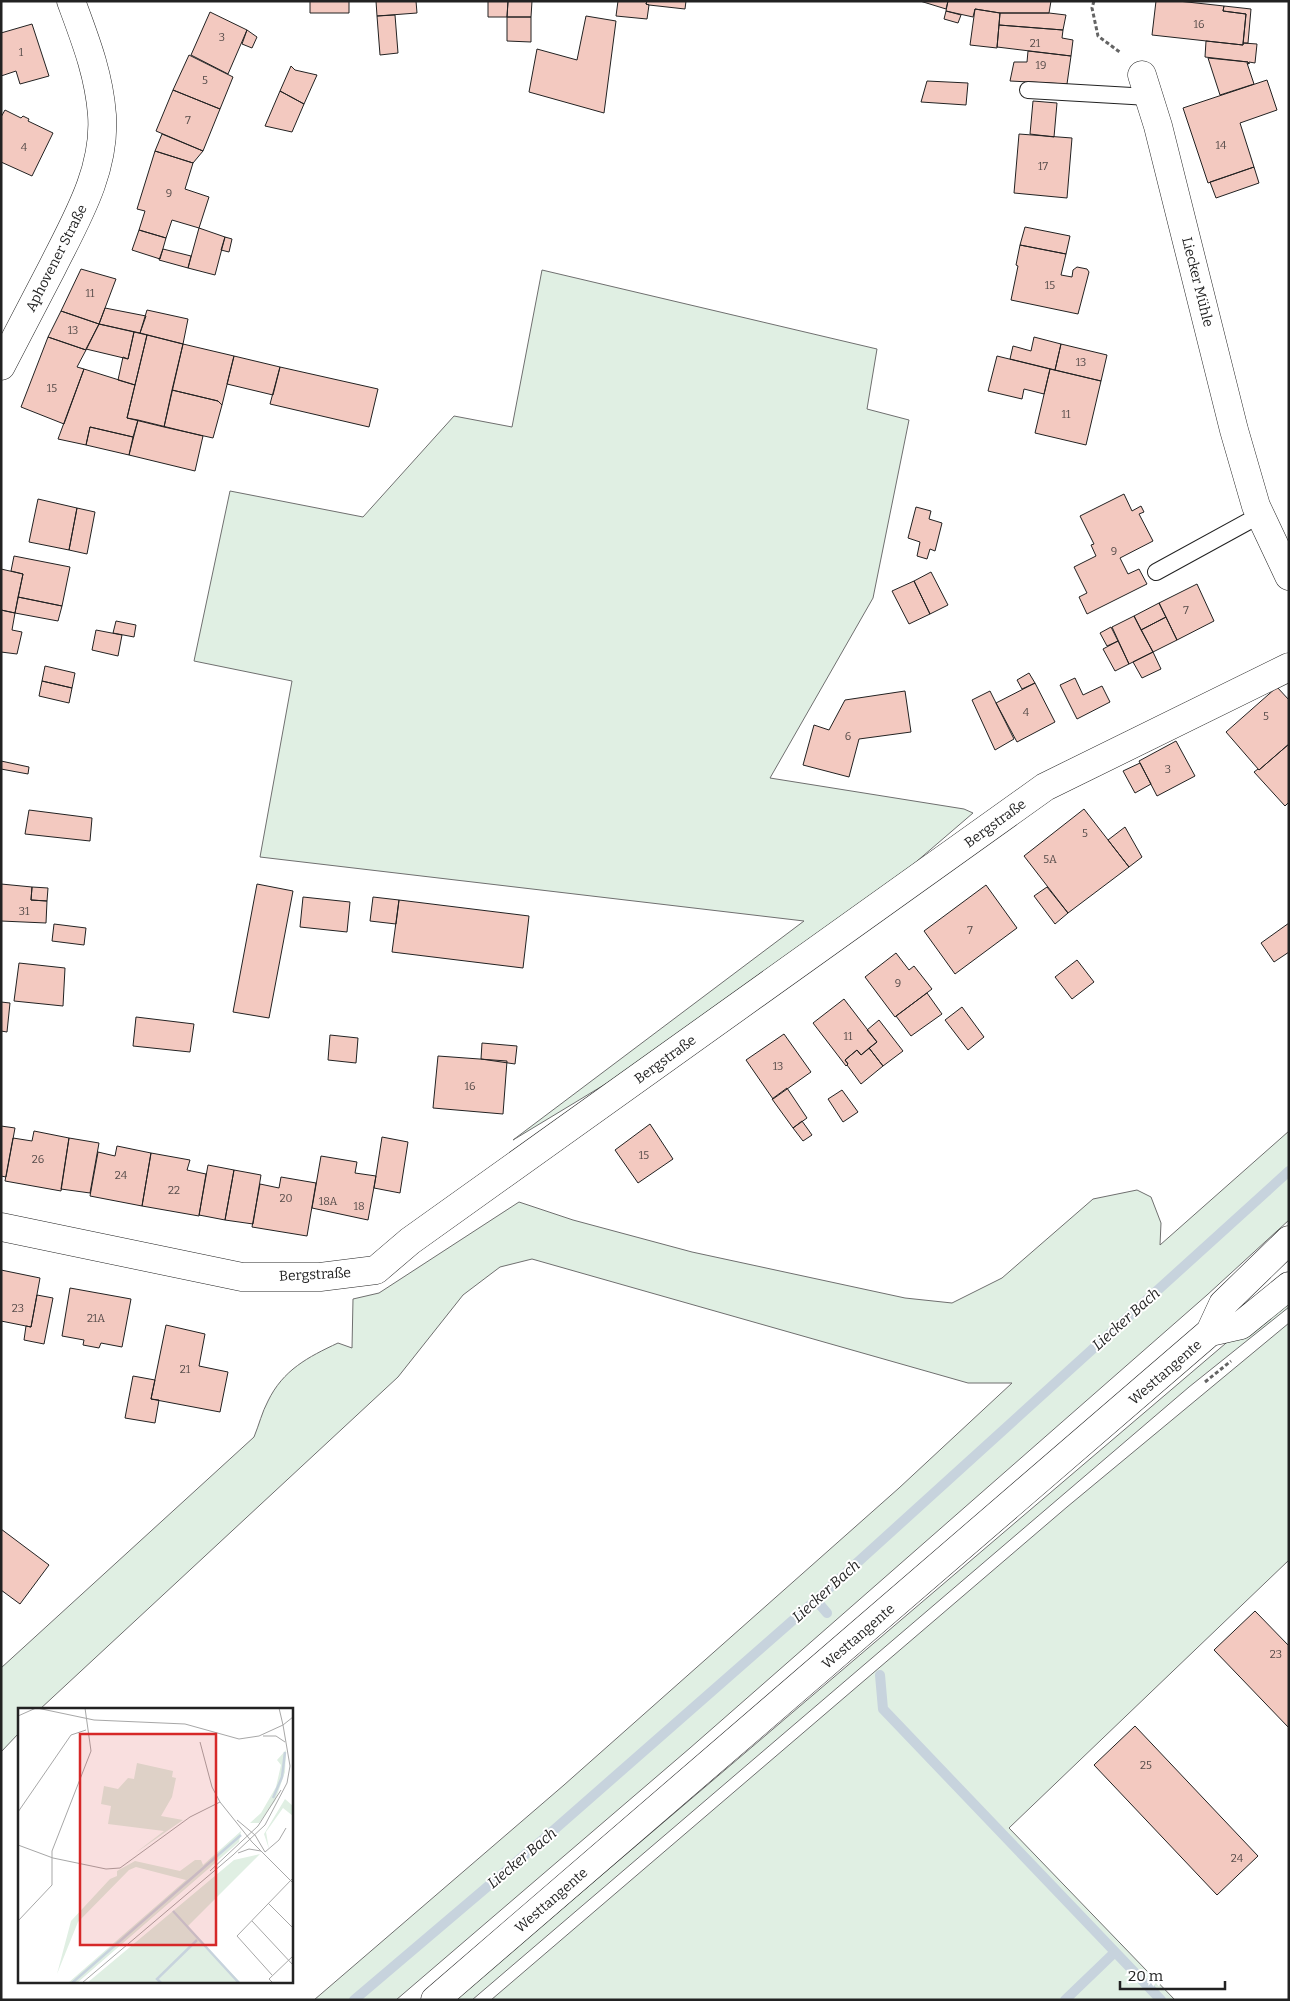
<svg xmlns="http://www.w3.org/2000/svg" width="1290" height="2001" font-family="Bitter,serif">
<style>
.green{fill:#e0efe3;stroke:#6f6f6f}
.lines{fill:none;stroke-linecap:round;stroke-linejoin:round}
.stream{stroke:#c7d3dd;stroke-width:10}
.building{fill:#f3c9c0;stroke:#222}
.service-casing{stroke:#222;stroke-width:18}
.minor-casing{stroke:#222;stroke-width:29}
.secondary-casing{stroke:#222;stroke-width:29}
.path{stroke:#646464;stroke-width:3;stroke-dasharray:4 2.5;stroke-linecap:butt}
.service{stroke:#fff;stroke-width:16}
.minor{stroke:#fff;stroke-width:28}
.secondary{stroke:#fff;stroke-width:28}
.labels{text-anchor:middle;stroke-width:4;stroke-linejoin:round;paint-order:stroke}
.number-label{font-size:11px;fill:#564c4a}
.street-label{font-size:14px;fill:#222;stroke:#fff}
.water-label{font-size:15px;font-style:italic;fill:#222;stroke:#fff}
.inset-river{fill:none;stroke:#c7d3dd;stroke-width:2.5}
.inset-road{fill:none;stroke:#a7a7a7;stroke-width:1}
.view{fill:#d62828;fill-opacity:0.15;stroke:#d62828;stroke-width:2.5}
.inset-edge{fill:none;stroke:#222;stroke-width:2.5}
</style>
<rect width="100%" height="100%" fill="#fff"/>
<path class="green" d="M542,270L877,349L867,409L909,420L873,598L770,778L964,809L973,813L817,947L675,1042L513,1140L804,921L260,857L292,681L194,661L230,491L363,517L454,416L512,427Z
M1289,1131V1220L1207,1295L690,1748L396,2000H314L564,1785L899,1488L1012,1383H968L532,1259L500,1267L463,1295L398,1377L39,1710H19V1733L1,1752V1668L254,1437C259,1425 262,1412 268,1401C283,1370 308,1357 338,1343L352,1348L353,1299L379,1293L519,1202L573,1220L692,1252L905,1298L952,1303L1002,1278L1093,1199L1137,1190L1151,1197L1161,1223L1160,1245Z
M1289,1297V1307L1189,1387L472,2000H455L1239,1332Z
M1289,1323V1560L1009,1828L1175,2000H491L1067,1507Z"/>
<g class="lines">
<path class="stream" d="M816,1600L827,1613
M880,1675L883,1709L1161,2000
M354,2000L547,1836L816,1600L1289,1171
M1065,2000L1115,1952"/>
</g>
<path class="building" d="M310,1H349V13H310Z
M376,1H416L417,13L377,16Z
M488,1H508L507,17H488Z
M508,1H532L531,17H507Z
M618,1H647L646,4L649,5L647,19L616,16Z
M647,1H686L685,9L649,5L646,4Z
M920,1H948L946,9Z
M948,1H1051L1049,13H1000L975,9L973,17L946,11Z
M1156,1H1178L1224,6L1223,11L1246,14L1243,45L1152,35Z
M1224,6L1251,9L1248,43H1243L1246,14L1223,11Z
M975,9L1000,13L997,48L970,45Z
M946,11L961,15L958,23L944,19Z
M210,12L247,30L228,74L191,55Z
M1000,13H1049L1066,15L1063,30L999,25Z
M395,15L398,53L380,55L377,16Z
M586,16L616,21L604,113L529,92L537,49L577,60Z
M507,17H531V42L507,41Z
M32,24L49,76L20,84L16,71L1,76V33Z
M999,25L1063,30L1062,38L1073,40L1071,56L997,47Z
M247,30L257,37L252,48L242,44Z
M1206,41L1243,45V43L1257,44L1255,63L1249,62V64L1248,62L1205,57Z
M1028,51L1071,56L1067,84L1010,81L1014,62H1027Z
M189,55L233,77L220,109L173,90Z
M1208,58L1248,62L1249,64L1247,63L1254,84L1220,95Z
M291,66L295,70L317,75L304,104L280,91Z
M1267,80L1277,110L1240,123L1254,167L1208,183L1183,108Z
M927,81L968,83L966,105L921,102Z
M173,90L220,109L203,151L156,131Z
M280,91L304,104L292,132L265,126Z
M1033,101L1057,103L1054,137L1030,134Z
M5,110L21,118L23,116L29,119L28,121L53,133L32,176L1,162V117Z
M162,134L203,151L193,163L155,151Z
M1019,134L1072,138L1067,198L1014,193Z
M155,151L193,163L185,189L209,197L199,228L172,220L166,238L139,230L145,211L137,209Z
M1254,167L1259,183L1216,198L1210,182Z
M1025,227L1070,236L1066,254L1020,245Z
M199,228L225,237L215,275L188,268Z
M139,230L166,238L160,259L132,250Z
M225,237L232,239L229,252L221,250Z
M1020,245L1066,254L1061,275L1072,277L1073,270L1077,267L1087,269L1089,272L1078,314L1011,300L1018,266L1016,265Z
M163,249L191,256L188,268L159,260Z
M81,269L116,279L99,324L61,311Z
M105,308L146,316L140,333L99,324Z
M147,310L188,319L183,344L140,333Z
M61,311L99,324L86,350L48,337Z
M99,324L134,332L128,359L86,349Z
M134,332L147,335L135,385L118,380L123,357L128,359Z
M147,335L183,344L164,427L127,418Z
M48,337L86,350L77,367L84,369L64,424L21,407Z
M1034,337L1061,344L1055,370L1010,359L1013,346L1031,351Z
M183,344L234,356L222,405L218,401L172,390Z
M1061,344L1107,355L1101,381L1055,370Z
M234,356L280,367L273,395L227,384Z
M997,356L1050,369L1044,394L1024,389L1022,399L988,391Z
M280,367L378,389L369,427L270,404Z
M84,369L135,385L127,418L138,420L133,437L90,427L86,445L58,439Z
M1050,369L1101,381L1086,445L1035,433Z
M172,390L218,401L222,405L213,438L164,427Z
M138,420L203,436L195,471L129,455Z
M90,427L133,437L129,455L86,445Z
M1124,494L1132,511L1141,506L1144,512L1139,514L1153,541L1120,558L1128,574L1139,569L1147,584L1087,614L1079,597L1087,593L1074,567L1096,556L1091,545L1094,544L1080,516Z
M38,499L77,508L69,550L29,542Z
M916,507L931,511L929,519L942,523L935,551L930,549L927,559L917,556L920,542L908,538Z
M77,508L95,512L87,554L69,550Z
M14,556L70,567L62,606L18,597L23,574L11,571Z
M1,569L23,574L15,613L1,610Z
M931,572L948,605L930,614L914,581Z
M914,581L930,614L909,624L892,591Z
M1197,584L1214,621L1177,640L1159,603Z
M18,597L62,606L58,621L15,613Z
M1159,603L1166,617L1141,630L1134,616Z
M1,610L15,613L12,630L22,632L17,654L1,652Z
M1134,616L1153,652L1129,664L1112,627Z
M1166,617L1177,640L1153,652L1141,630Z
M116,621L136,625L134,637L113,633Z
M1111,627L1118,641L1107,646L1100,633Z
M96,630L122,635L118,656L92,650Z
M1118,641L1129,664L1115,671L1103,649Z
M1153,652L1161,669L1142,678L1133,662Z
M45,666L75,673L72,688L42,681Z
M1029,673L1035,683L1022,689L1017,680Z
M1075,678L1083,695L1102,686L1110,702L1077,719L1060,685Z
M42,681L72,688L69,703L39,696Z
M1035,683L1055,722L1017,742L996,703Z
M1277,687L1289,700V744L1259,770L1226,732Z
M905,691L911,732L859,739L849,777L803,765L814,725L829,730L845,700Z
M990,691L1014,739L995,750L972,700Z
M1176,741L1195,776L1157,796L1139,761Z
M1289,744V802L1285,806L1254,772L1258,769L1259,770Z
M1,761L29,767L28,774L1,769Z
M1140,763L1151,784L1135,793L1123,771Z
M1084,809L1129,867L1068,913L1024,856Z
M29,810L92,818L90,841L25,834Z
M1125,827L1142,857L1129,867L1108,840Z
M1,884L32,887L31,900L47,901L46,923L1,921Z
M257,884L293,891L269,1018L233,1012Z
M986,885L1017,928L955,974L924,931Z
M32,887L48,888L47,901L31,900Z
M1047,887L1068,913L1055,924L1034,896Z
M303,897L350,902L347,932L300,927Z
M373,897L399,900L396,924L370,921Z
M399,900L529,916L523,968L392,952Z
M1289,923V952L1274,962L1261,943Z
M54,924L86,928L84,945L52,941Z
M896,953L909,970L914,966L932,989L895,1017L865,977Z
M1077,960L1094,982L1072,999L1055,977Z
M19,963L65,968L63,1006L14,1001Z
M927,993L942,1014L911,1036L896,1016Z
M844,999L877,1042L861,1055L857,1050L845,1060L848,1064L846,1066L813,1023Z
M1,1002L10,1003L7,1032L1,1031Z
M962,1007L984,1037L968,1050L945,1020Z
M136,1017L194,1024L190,1052L133,1046Z
M879,1020L903,1051L883,1066L869,1048L877,1042L867,1030Z
M784,1034L811,1072L773,1099L746,1060Z
M330,1035L358,1038L356,1063L328,1060Z
M482,1043L517,1046L515,1064L481,1059Z
M869,1048L883,1066L861,1084L847,1065L848,1064L845,1060L857,1050L861,1055Z
M438,1056L507,1061L503,1114L433,1108Z
M787,1088L807,1118L793,1128L772,1099Z
M842,1090L858,1112L843,1122L828,1099Z
M802,1121L812,1135L803,1141L793,1128Z
M650,1124L673,1159L638,1183L615,1150Z
M1,1126L15,1128L6,1177L1,1176Z
M34,1131L69,1138L61,1191L5,1181L13,1138L32,1141Z
M382,1137L408,1142L400,1193L374,1188Z
M69,1138L99,1143L90,1193L61,1189Z
M117,1146L151,1153L142,1206L90,1196L98,1152L115,1156Z
M151,1153L190,1160L187,1170L206,1174L199,1216L142,1206Z
M321,1156L357,1162L355,1173L376,1176L368,1220L312,1208Z
M208,1165L234,1170L225,1220L199,1215Z
M234,1170L261,1175L253,1224L225,1220Z
M281,1177L316,1183L307,1236L252,1227L260,1184L279,1188Z
M1,1270L40,1278L31,1327L1,1321Z
M70,1288L131,1299L122,1347L101,1343L99,1348L83,1345L84,1340L62,1336Z
M37,1295L53,1298L44,1344L24,1340L26,1326L31,1327Z
M166,1325L205,1334L199,1366L228,1372L220,1412L151,1399Z
M133,1376L155,1380L151,1399L159,1400L155,1423L125,1418Z
M1,1529L49,1565L20,1604L1,1590Z
M1255,1611L1289,1646V1728L1214,1650Z
M1135,1726L1258,1856L1217,1895L1094,1765Z"/>
<g class="lines">
<g class="service-casing">
<path id="service" d="M1028,90L1149,97
M1156,572L1260,515"/>
</g>
<g class="minor-casing">
<path id="minor" d="M1142,75L1158,126L1234,430L1256,506L1289,576
M1,366C18,333 35,301 52,268C76,220 106,170 102,115C99,74 85,39 71,1
M1,1227L242,1277H320L376,1270L410,1241L1045,787L1289,667"/>
</g>
<g class="secondary-casing">
<path id="secondary" d="M1210,1332L1223,1304L1289,1240
M435,2000L1210,1332L1241,1325L1289,1286"/>
</g>
<path class="path" d="M1094,1L1092,8L1098,36L1121,53
M1205,1382L1231,1361"/>
<use href="#service" class="service"/>
<use href="#minor" class="minor"/>
<use href="#secondary" class="secondary"/>
</g>
<g class="labels">
<g class="number-label">
<text x="1199" y="28">16</text>
<text x="222" y="41">3</text>
<text x="1035" y="47">21</text>
<text x="21" y="56">1</text>
<text x="1041" y="69">19</text>
<text x="205" y="84">5</text>
<text x="188" y="124">7</text>
<text x="1221" y="149">14</text>
<text x="24" y="151">4</text>
<text x="1043" y="170">17</text>
<text x="169" y="197">9</text>
<text x="1050" y="289">15</text>
<text x="90" y="297">11</text>
<text x="73" y="334">13</text>
<text x="1081" y="366">13</text>
<text x="52" y="392">15</text>
<text x="1066" y="418">11</text>
<text x="1114" y="555">9</text>
<text x="1186" y="614">7</text>
<text x="1026" y="716">4</text>
<text x="1266" y="720">5</text>
<text x="848" y="740">6</text>
<text x="1168" y="773">3</text>
<text x="1085" y="837">5</text>
<text x="1050" y="863">5A</text>
<text x="24" y="915">31</text>
<text x="970" y="934">7</text>
<text x="898" y="987">9</text>
<text x="848" y="1040">11</text>
<text x="778" y="1070">13</text>
<text x="470" y="1090">16</text>
<text x="644" y="1159">15</text>
<text x="38" y="1163">26</text>
<text x="121" y="1179">24</text>
<text x="174" y="1194">22</text>
<text x="286" y="1202">20</text>
<text x="328" y="1205">18A</text>
<text x="359" y="1210">18</text>
<text x="18" y="1312">23</text>
<text x="96" y="1322">21A</text>
<text x="185" y="1373">21</text>
<text x="1276" y="1658">23</text>
<text x="1146" y="1769">25</text>
<text x="1237" y="1862">24</text>
</g>
<g class="street-label">
<text transform="translate(56 258) rotate(-63)" y="5">Aphovener Straße</text>
<text transform="translate(1198 282) rotate(76)" y="5">Liecker Mühle</text>
<text transform="translate(995 823) rotate(-36)" y="5">Bergstraße</text>
<text transform="translate(665 1059) rotate(-36)" y="5">Bergstraße</text>
<text transform="translate(315 1274) rotate(-3)" y="5">Bergstraße</text>
<text transform="translate(1165 1372) rotate(-41)" y="5">Westtangente</text>
<text transform="translate(858 1636) rotate(-41)" y="5">Westtangente</text>
<text transform="translate(551 1900) rotate(-41)" y="5">Westtangente</text>
</g>
<g class="water-label">
<text transform="translate(1126 1319) rotate(-42)" y="5">Liecker Bach</text>
<text transform="translate(826 1591) rotate(-42)" y="5">Liecker Bach</text>
<text transform="translate(522 1858) rotate(-40)" y="5">Liecker Bach</text>
</g>
</g>
<g transform="translate(18 1708)">
<rect width="275" height="275" fill="#fff"/>
<path d="M268,42L267,64L257,93L241,115H232L243,105L258,79L263,57L259,52ZM119,55L155,63L154,69L158,70L154,89L143,108L165,112L116,146L146,123L90,116L93,98L83,96L86,78L100,81L110,70L116,71ZM267,91L275,98V108L265,100L248,124L251,141L246,126ZM223,123L221,134L189,162L59,275H50L168,172L118,159L111,162L60,214L39,266L53,213L92,171L99,168V163L117,153L162,163L177,152H183L185,157ZM242,146L169,219L223,275H69L216,152Z" fill="#e0efe3"/>
<path class="inset-river" d="M255,90L264,69L267,44M155,203L221,275M54,275L223,127M143,275L139,271L179,232"/>
<path class="inset-road" d="M19,0L76,12L167,16L221,31L241,28L265,17L261,0M0,8L18,0M245,28H258L267,34M182,34L194,79L202,94L234,134L275,175M0,104L53,27L68,22M219,112L237,127L247,144M0,137L35,150L88,161L102,160L172,109L202,94M247,144L261,132L268,120M220,145L231,141L243,143M192,163L240,118L263,82M250,195L275,220M0,213L34,177V143L73,43L67,0M234,213L275,257M254,267L219,228L275,170M64,275L215,147L247,117L269,75L272,58L265,17L275,9M255,275L251,271L275,248"/>
<path class="view" d="M62,26H198V237H62Z"/>
<rect width="275" height="275" class="inset-edge"/>
</g>
<rect width="1290" height="2001" fill="none" stroke="#222222" stroke-width="5"/>
<path d="M1120 1981v8h105v-8" fill="none" stroke="#222222" stroke-width="2.5"/>
<text x="1128" y="1981" font-size="15" fill="#222222" stroke="#ffffff" stroke-width="4" paint-order="stroke">20 m</text>
</svg>
